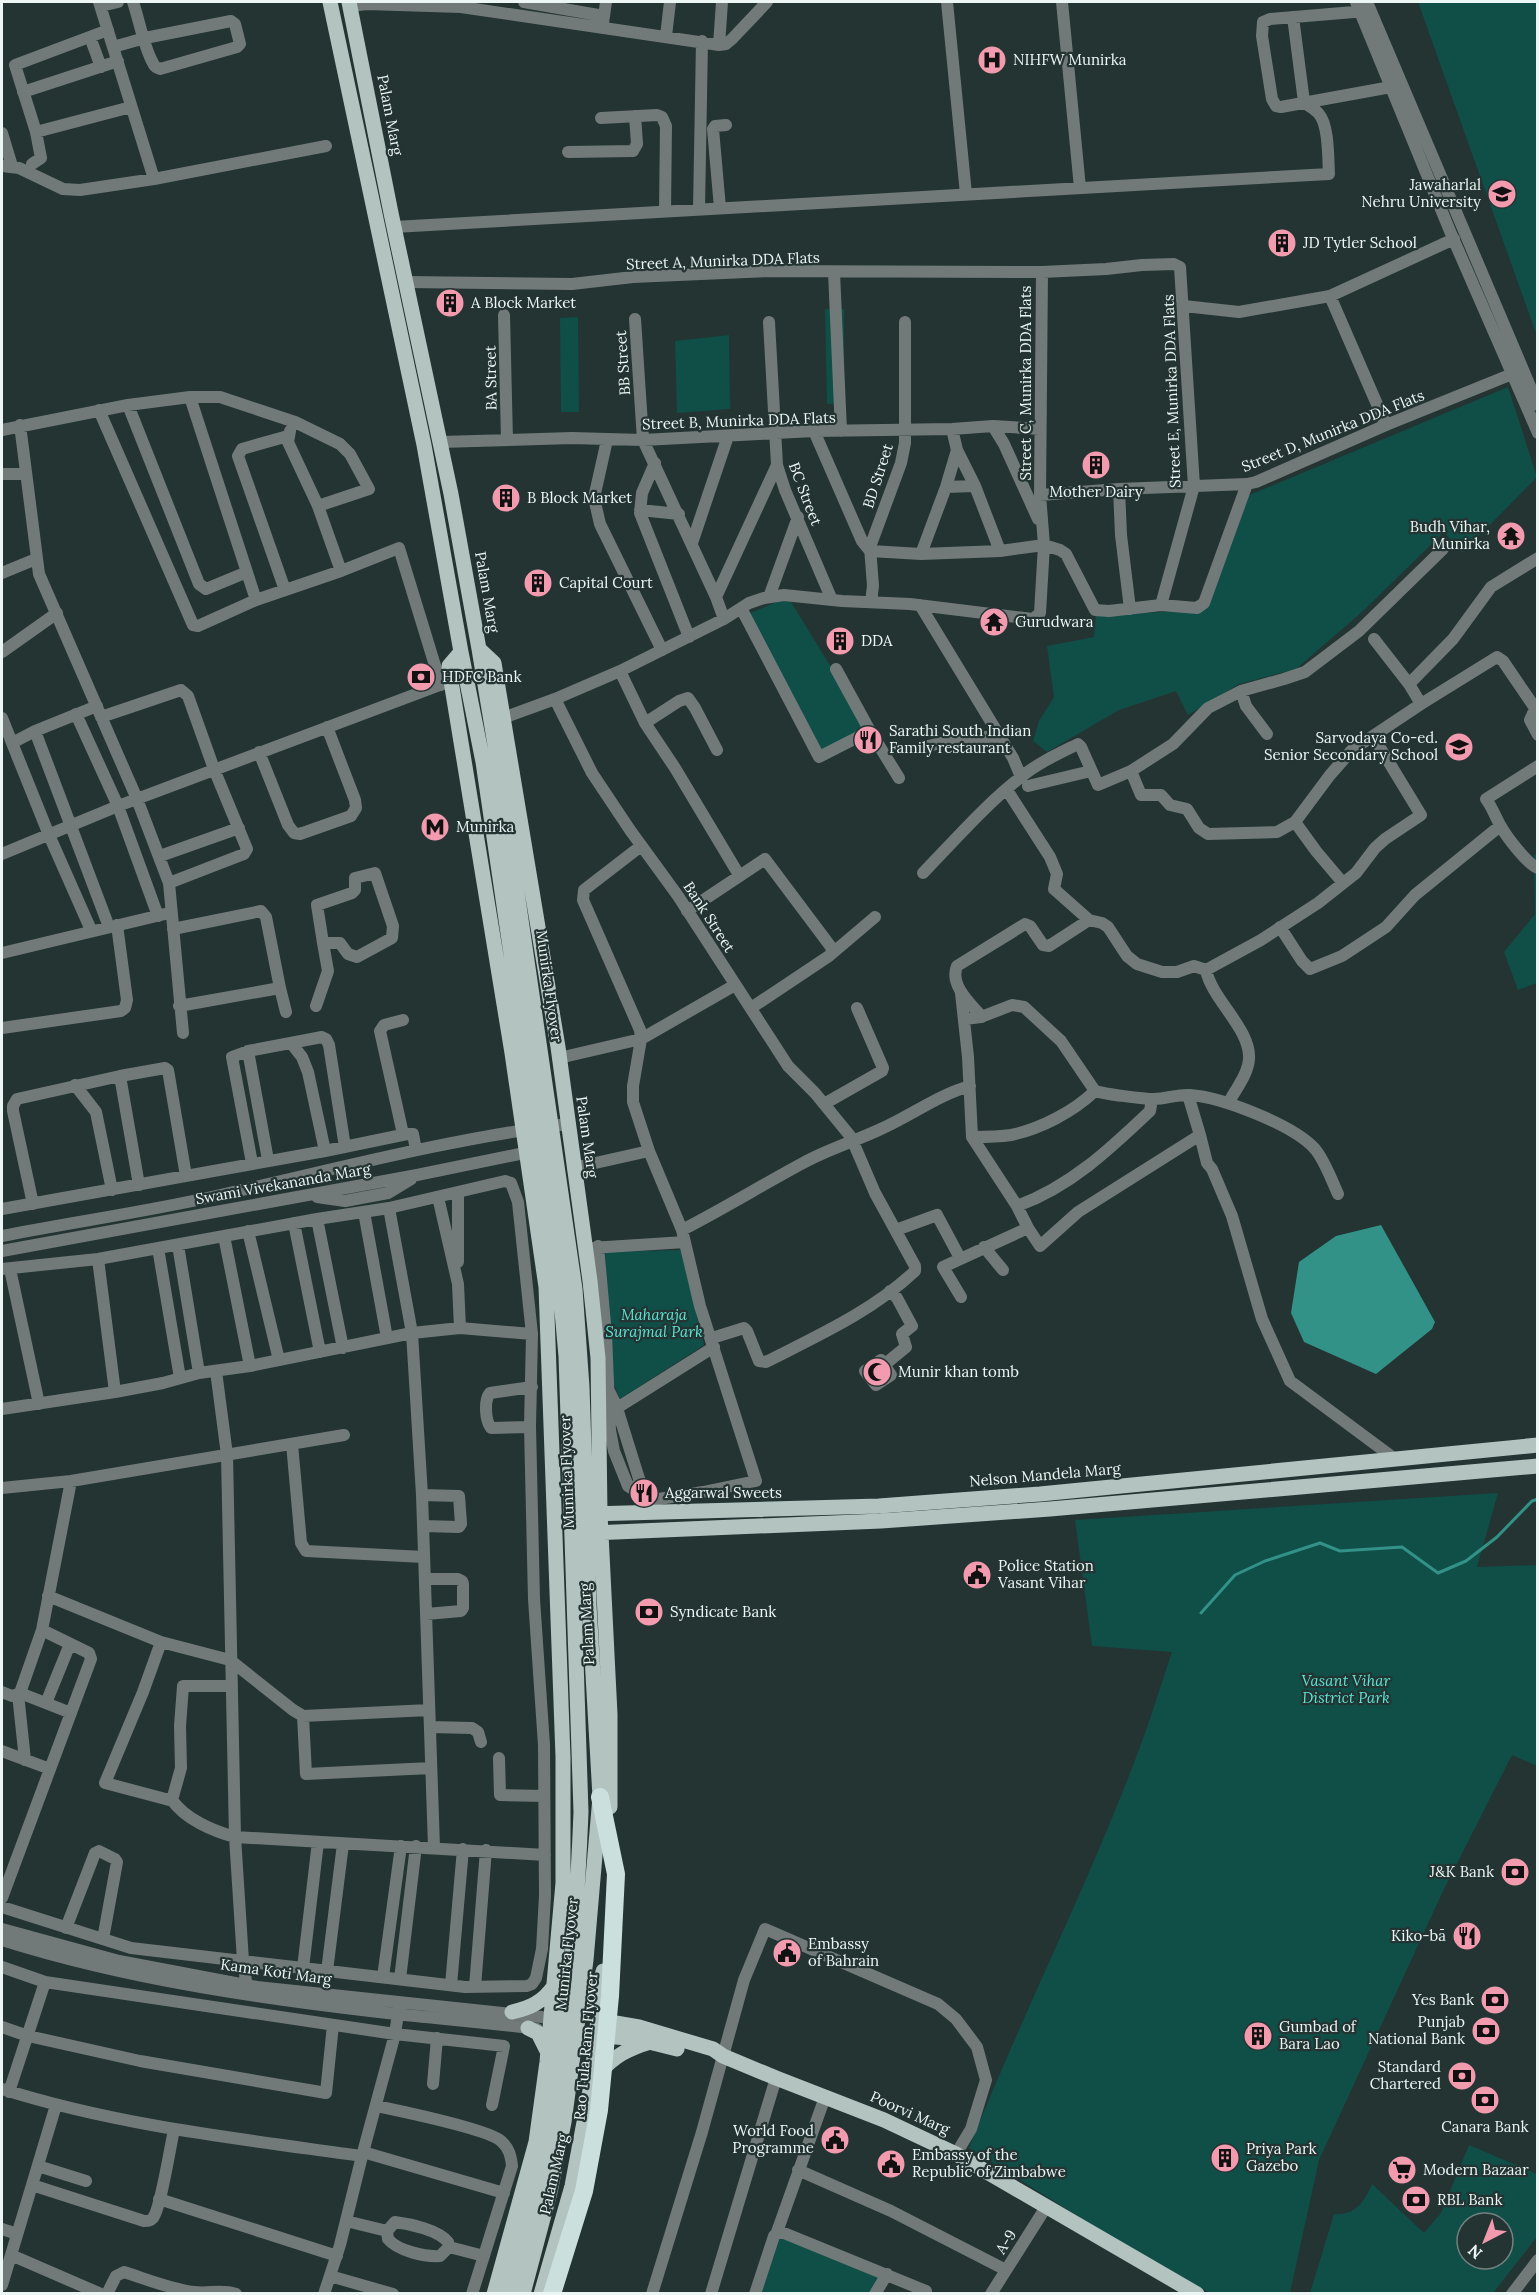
<svg xmlns="http://www.w3.org/2000/svg" width="1539" height="2295" font-family="Lora,serif">
<style>
.green{fill:#104e48;fill-rule:evenodd}
.water{fill:#329288}
.lines{fill:none;stroke-linecap:round;stroke-linejoin:round}
.stream{stroke:#329288;stroke-width:3}
.minor{stroke:#717a79;stroke-width:12}
.major{stroke:#b2c3c0;stroke-width:15}
.highway{stroke:#cbe0dd;stroke-width:18}
.labels{text-anchor:middle;stroke-width:4.5;stroke-linejoin:round;paint-order:stroke}
.poi-label{font-size:15px;fill:#ecf6f5;stroke:#233432;text-anchor:start}
.street-label{font-size:15px;fill:#ecf6f5;stroke:#233432}
.park-label{font-size:15px;font-style:italic;fill:#5de4d5;stroke:#233432}
</style>
<rect width="100%" height="100%" fill="#233432"/>
<path class="green" d="M1418,2H1537V336Z
M825,309H844V403L827,404Z
M578,317L579,412H561L560,318Z
M729,335L730,409L677,413L675,341Z
M1508,387L1537,477L1462,553L1444,532L1362,612L1296,669L1239,684L1188,715L1176,691L1119,710L1047,752L1033,741L1039,721L1054,697L1047,646L1094,637L1096,615L1206,610L1247,496Z
M788,597L870,731L819,757L746,615Z
M1537,854V983L1518,990L1504,952L1535,914L1534,855Z
M682,1250L704,1345L620,1399L613,1383L605,1252Z
M1498,1493L1477,1567L1537,1565V1766L1512,1755L1444,1889L1319,2160L1290,2293H1210L1145,2258L969,2148C1020,2020 1082,1897 1132,1768C1147,1730 1159,1691 1172,1652L1092,1646L1075,1520Z
M1469,2145L1537,2174V2237L1493,2293H1310L1334,2214C1355,2216 1365,2201 1372,2184L1424,2233L1441,2213ZM1467,2223H1503V2259H1467Z
M777,2235L881,2277L871,2293L759,2294Z"/>
<path class="water" d="M1381,1225L1435,1322L1432,1329L1376,1374L1304,1342L1291,1313L1299,1262L1336,1236Z"/>
<g class="lines">
<path class="stream" d="M1201,1613L1235,1575L1265,1561L1320,1543L1340,1551L1402,1547L1438,1573L1466,1561L1497,1537L1532,1501L1538,1499"/>
<path class="minor" d="M99,2L154,179
M524,2L604,16
M947,2L966,194
M1062,2L1080,188
M1356,2L1452,236L1538,433
M1367,2L1538,405
M101,6L118,2
M350,6L367,4L461,7L719,45L726,44L732,39L767,2
M1366,11L1270,19L1263,22L1262,36L1272,99L1276,106L1281,107L1391,87
M603,23L606,2
M666,36L670,2
M90,37L101,67
M719,45L722,2
M113,47L145,38L231,21L235,24L240,44L237,47L160,69C156,67 155,68 153,63C144,48 139,19 133,2
M23,92L118,61
M601,118L657,115L662,117L666,126L665,211
M36,132L131,107
M2,133L12,166
M568,152L633,151L637,144L635,116
M32,164L41,158L36,132L15,65L108,30
M2,166L19,168L63,189L80,190L154,179L326,146
M720,208L713,129L715,126L726,125
M699,209L702,41
M394,227L1329,174C1328,158 1329,126 1319,114C1315,109 1308,106 1304,102L1293,17
M834,272L841,431
M406,282L572,284L633,277L767,271L1042,272L1106,269L1142,265L1174,264L1180,267L1194,486L1161,605L1109,611L1095,610L1066,554L1060,550L1044,545L1000,551L921,554L870,551L862,541L814,431
M1330,296L1386,425
M1184,306L1239,312L1330,296L1454,239
M504,315L507,440
M635,319L643,440L716,597L724,619
M769,322L777,465L785,490L832,600
M190,397L256,600
M128,405L199,584L206,589L247,572
M99,410L193,625L198,626L256,600L341,571L399,548L441,685
M20,425L39,574L137,799L169,883L183,1033
M993,426L1004,444L1038,519
M2,430L128,405L190,397H220L295,422L340,444L350,454L369,489L318,506
M290,431L288,442L318,506L341,571
M607,440L594,498L600,524L662,650
M440,442L572,438L643,440L814,431L952,429L993,426L1040,429
M957,450L975,486L1000,551
M655,463L642,493L640,513L689,637
M2,474H26
M946,487L975,486
M1119,489L1121,535L1130,609
M1040,495L1119,489L1247,484L1256,482L1386,425L1522,370
M640,510L679,514
M692,543L728,436
M921,554L946,487L957,450L952,429
M2,573L36,559
M285,590L238,456L242,449L288,436
M716,597L777,465
M769,597L798,517
M871,602L873,586L870,547L901,463L905,443V322
M920,605L1013,758L1021,777
M1161,605L1197,608L1204,603L1247,484
M741,608L819,757L870,731
M1374,639L1409,684L1421,704
M2,652L57,613
M836,669L870,731L899,778
M620,671L645,723L675,768L739,875
M1409,684L1453,639L1491,587L1538,558
M1241,691L1246,706L1267,734
M555,699L592,773L630,830L678,896L788,1066L815,1093L851,1137L875,1193L915,1266V1271C873,1311 817,1336 766,1362L759,1361L747,1331L744,1328L712,1338
M76,714L118,806L158,916
M101,717L181,690L188,696L214,769L247,849L244,854L169,883
M2,718L49,835L91,930
M503,718L555,699L620,671L724,619L749,603L764,598L784,595L842,601L910,604L1033,619L1040,613L1044,545L1040,495L1042,272
M645,723L679,701L688,698L695,708L717,750
M35,731L109,927
M12,743L35,731L97,706
M928,746C952,740 974,736 999,737
M259,752L288,825L294,833L300,834L351,816L356,808L355,800L327,727
M1538,766L1486,799C1492,807 1495,816 1500,825C1506,836 1527,864 1538,868
M1131,771L1173,744L1208,708L1241,691L1284,679L1305,672L1359,631L1443,549
M1028,786L1091,771
M1007,790L1050,857L1057,874L1054,889L1089,920L1102,923L1108,927L1127,956L1137,964L1162,972H1177L1194,966L1206,970L1261,940L1318,903L1356,873L1375,848L1385,839L1421,815L1373,736
M2,854L118,806L448,682
M160,856L239,828
M375,873L393,926L392,938L357,957L348,954L340,943H323L317,905L352,893L355,890V878Z
M923,873C955,840 985,805 1021,777C1038,763 1058,754 1078,744L1081,747L1098,785L1131,771L1141,795H1161L1170,805L1187,809L1199,828L1208,834L1277,832L1295,822
M1343,883L1316,851L1295,822L1330,775L1352,750L1421,704L1497,657L1503,661L1533,705L1535,709L1530,720L1538,735
M687,911L765,859L831,947L832,951
M1280,927L1302,961L1310,969L1342,956L1386,927L1415,895L1500,826
M173,929L261,911L266,917L280,988L179,1006
M2,953L165,914
M1206,970C1212,1000 1251,1029 1249,1059C1248,1074 1236,1089 1229,1102
M280,988L286,1012
M961,993L968,1057L972,1137L1017,1206L1028,1228
M316,1006L328,971L323,943
M751,1008L829,956L875,917
M982,1017C971,1004 949,985 957,966L1025,924L1030,926L1043,945L1049,946L1089,920
M965,1019L981,1017L1012,1005L1024,1007L1061,1041L1095,1091C1104,1094 1144,1099 1154,1099C1166,1099 1178,1094 1190,1095C1221,1097 1294,1125 1315,1149C1325,1161 1331,1179 1338,1194
M2,1028L121,1011L125,1008L127,1000L117,925
M291,1043L302,1057L308,1072L325,1151
M248,1051L268,1160
M559,1058L641,1039L735,985
M120,1076L139,1185
M75,1085L96,1112L112,1190
M1188,1095L1200,1135
M824,1104L882,1071L883,1068L857,1008
M403,1134L380,1031L384,1025L403,1020
M972,1137C985,1137 998,1137 1011,1135C1040,1129 1073,1112 1095,1091
M252,1163L232,1057L248,1051L322,1037L326,1039L329,1045L345,1147
M573,1168L649,1151
M317,1197L345,1201L388,1193L411,1179
M438,1197L458,1284L460,1328
M33,1204L13,1111V1106L17,1099L120,1076L165,1068L168,1070L186,1176
M1017,1206C1070,1187 1110,1149 1150,1111L1152,1099
M389,1208L412,1333L422,1495L434,1847
M2,1209L325,1151L407,1134H413L416,1150
M364,1212L387,1338
M317,1219L343,1348
M294,1223L320,1352
M682,1230C723,1209 762,1185 803,1163C828,1149 856,1141 883,1128C912,1115 938,1095 970,1086
M896,1230L937,1215L960,1258
M248,1231L279,1360
M2,1236C73,1222 145,1212 216,1196C333,1170 448,1139 567,1124
M224,1236L250,1366
M178,1245L199,1373
M598,1246L606,1335L610,1430L614,1451L628,1486L633,1489L639,1483
M984,1247L1003,1270
M158,1248L180,1378
M591,1248L685,1242
M2,1251L417,1175L534,1151
M98,1259L115,1392
M458,1262V1192
M2,1269L98,1259L317,1219L389,1208L505,1181L511,1183L518,1202L532,1334L530,1427L534,1599L544,1745L545,1896L542,1949L536,1978L532,1984L527,1986L465,1987L131,1948L2,1907
M10,1269L39,1404
M961,1297L943,1267L1028,1228L1040,1246L1078,1212L1200,1135L1207,1163L1212,1169L1232,1216L1262,1319L1290,1381L1395,1459
M881,1360L891,1375L876,1385L865,1371Z
M884,1365L906,1347L902,1334L912,1326L897,1298L890,1291
M216,1371L227,1455L235,1837L243,1961L248,1994
M608,1389L616,1405L646,1501L703,1492L756,1481L700,1306L682,1230L649,1151L633,1102V1086L641,1039L640,1030L583,900L584,890L641,846
M617,1408L714,1347
M2,1409L115,1392L163,1383L199,1373L250,1366L412,1333L460,1328L532,1334
M530,1427L491,1428C485,1420 484,1400 490,1393L532,1387
M292,1444L301,1543L306,1551L424,1557
M2,1488L71,1481L344,1435
M422,1495L459,1496L461,1524L459,1527L423,1526
M425,1579H458L462,1581L463,1584V1608L461,1611L426,1614
M48,1596L161,1642
M231,1686H183L180,1726L181,1768L172,1800C185,1819 213,1831 235,1837L545,1855
M2,1692L12,1696L20,1693L42,1630L71,1481
M20,1693L71,1713
M18,1694L25,1760
M46,1703L70,1644
M303,1716L306,1774L431,1768
M430,1727L472,1728L478,1732L481,1742
M2,1751L50,1769
M499,1758L500,1795L544,1796
M173,1801L105,1783L143,1692L161,1642L230,1660L293,1710L303,1716L429,1710
M2,1898L91,1659L89,1653L42,1630
M66,1928L95,1853L99,1851L115,1859L117,1862L103,1939
M2,1929L119,1961L257,1987L551,2018
M2,1940C129,1980 263,1999 396,2014C443,2019 490,2023 537,2029
M2,1967L45,1982L395,2034L504,2046L492,2105
M303,1968L318,1842
M327,1971L343,1844
M383,1977L401,1846
M400,1979L416,1846
M451,1985L463,1849
M475,1987L486,1850
M2,2027L28,2036L140,2061L326,2093L333,2025
M433,2084L437,2038
M2,2089C119,2126 241,2139 362,2156L395,2034L399,2007
M9,2092L45,1982
M376,2106C400,2111 487,2129 501,2141C509,2148 511,2156 512,2166L472,2294
M363,2152L504,2193
M38,2166L86,2181
M798,2170L891,2211L1006,2270
M32,2185L144,2221C149,2221 150,2221 153,2218C161,2207 170,2147 174,2130
M159,2199L337,2256
M346,2221L387,2231L395,2222C411,2224 438,2230 448,2242L449,2247L440,2256C425,2257 398,2251 388,2239L387,2231
M2,2229L17,2234
M777,2232L825,2097
M449,2247L484,2256
M11,2255L101,2294
M330,2276L393,2294
M2,2285L56,2105
M107,2294L116,2276L124,2272C146,2279 170,2289 194,2292C209,2294 222,2289 236,2294
M324,2294L340,2245L362,2156
M652,2294L702,2132L744,1980L765,1929L938,2004L956,2019L977,2047L986,2080L971,2129L956,2154
M711,2294L776,2078
M755,2294L774,2236L779,2231L926,2291
M875,2294L887,2274
M991,2294L1046,2207
M1512,2294L1538,2260"/>
<path class="major" d="M330,2L424,445L461,652L483,762L560,1289L566,1356L581,1812C577,1915 569,2019 551,2121C541,2179 524,2236 508,2294
M349,2L391,213L451,494L479,649L499,769L575,1289L582,1387L589,1605L600,1797L586,1960L564,2122L550,2192L523,2294
M479,649L494,663L558,1047L590,1281L598,1358L600,1514L610,1714V1807
M461,652L449,666L451,681L512,1053L546,1287L563,1757V1883L547,2062L536,2142L494,2294
M589,1514L879,1506L1040,1494L1538,1445
M592,1533L881,1521L1050,1509L1538,1466
M512,2012C530,2008 543,2002 554,1986
M598,2020L639,2027L713,2049L723,2056L776,2078L884,2120L956,2154L1197,2294
M528,2028L538,2033L547,2051
M595,2035L637,2039L677,2049
M600,2073C613,2056 630,2048 650,2042
M541,2294L572,2186L591,2085L603,1971"/>
<path class="highway" d="M552,2294L584,2191L599,2110L610,1996L616,1874L600,1797"/>
</g>
<defs>
<g id="hospital-disc" transform="scale(1.5)"><circle r="9.5" fill="#f29aae" stroke="#233432"/><path d="M-5-5h3v3.5h4V-5h3V5h-3V1.5h-4V5h-3Z" fill="#111"/></g>
<g id="university-disc" transform="scale(1.5)"><circle r="9.5" fill="#f29aae" stroke="#233432"/><path d="M0-5L7-2L0 1L-7-2ZM-4 1L0 2.5L4 1V4Q0 6-4 4Z" fill="#111"/></g>
<g id="building-disc" transform="scale(1.5)"><circle r="9.5" fill="#f29aae" stroke="#233432"/><path d="M-4-6H4V6H1V3H-1V6H-4ZM-2.5-4.3h1.7v1.8h-1.7ZM.8-4.3h1.7v1.8H.8ZM-2.5-1h1.7V.8h-1.7ZM.8-1h1.7V.8H.8Z" fill="#111"/></g>
<g id="temple-disc" transform="scale(1.5)"><circle r="9.5" fill="#f29aae" stroke="#233432"/><path d="M0-6L5-2H3V0L6.5 2.5H4V6H1.5V3h-3V6H-4V2.5H-6.5L-3 0V-2H-5Z" fill="#111"/></g>
<g id="bank-disc" transform="scale(1.5)"><circle r="9.5" fill="#f29aae" stroke="#233432"/><path d="M-6-4H6V4H-6ZM0-2.3a2.3 2.3 0 1 0 0 4.6a2.3 2.3 0 1 0 0-4.6Z" fill="#111"/></g>
<g id="restaurant-disc" transform="scale(1.5)"><circle r="9.5" fill="#f29aae" stroke="#233432"/><path d="M-5-6h1v4h1v-4h1v4h1v-4h1v5L-1.5 .5V6h-2V.5L-5-1ZM5-6V6H3V1.5H1.5Q1.5-4 5-6Z" fill="#111"/></g>
<g id="school-disc" transform="scale(1.5)"><circle r="9.5" fill="#f29aae" stroke="#233432"/><path d="M0-5L7-2L0 1L-7-2ZM-4 1L0 2.5L4 1V4Q0 6-4 4Z" fill="#111"/></g>
<g id="metro-disc" transform="scale(1.5)"><circle r="9.5" fill="#f29aae" stroke="#233432"/><path d="M-5.5 5V-5H-3L0 0L3-5H5.5V5H3V-.5L0 4L-3-.5V5Z" fill="#111"/></g>
<g id="mosque-disc" transform="scale(1.5)"><circle r="9.5" fill="#f29aae" stroke="#233432"/><path d="M3.5-4.9A6 6 0 1 0 3.5 4.9A5 5 0 1 1 3.5-4.9Z" fill="#111"/></g>
<g id="civic-disc" transform="scale(1.5)"><circle r="9.5" fill="#f29aae" stroke="#233432"/><path d="M-.6-6.5H3V-4.5H.6V-3L4-1V1h2V6H-6V1h2V-1L-.6-3ZM-1.2 2.5V6h2.4V2.5Z" fill="#111"/></g>
<g id="supermarket-disc" transform="scale(1.5)"><circle r="9.5" fill="#f29aae" stroke="#233432"/><path d="M-6-5.5h2.5l.6 2H6L4.5 2H-2.5L-4.4-4H-6ZM-1.5 3.2a1.3 1.3 0 1 0 .1 0ZM3 3.2a1.3 1.3 0 1 0 .1 0Z" fill="#111"/></g>
</defs>
<g fill-rule="evenodd">
<use href="#hospital-disc" x="992" y="60"/>
<use href="#university-disc" x="1502" y="194"/>
<use href="#building-disc" x="1282" y="243"/>
<use href="#building-disc" x="450" y="303"/>
<use href="#building-disc" x="1096" y="465"/>
<use href="#building-disc" x="506" y="498"/>
<use href="#temple-disc" x="1511" y="536"/>
<use href="#building-disc" x="538" y="583"/>
<use href="#temple-disc" x="994" y="622"/>
<use href="#building-disc" x="840" y="641"/>
<use href="#bank-disc" x="421" y="677"/>
<use href="#restaurant-disc" x="868" y="740"/>
<use href="#school-disc" x="1459" y="747"/>
<use href="#metro-disc" x="435" y="827"/>
<use href="#mosque-disc" x="877" y="1372"/>
<use href="#restaurant-disc" x="644" y="1493"/>
<use href="#civic-disc" x="977" y="1575"/>
<use href="#bank-disc" x="649" y="1612"/>
<use href="#bank-disc" x="1515" y="1872"/>
<use href="#restaurant-disc" x="1467" y="1936"/>
<use href="#civic-disc" x="787" y="1953"/>
<use href="#bank-disc" x="1495" y="2000"/>
<use href="#bank-disc" x="1486" y="2031"/>
<use href="#building-disc" x="1258" y="2036"/>
<use href="#bank-disc" x="1462" y="2076"/>
<use href="#bank-disc" x="1485" y="2100"/>
<use href="#civic-disc" x="835" y="2140"/>
<use href="#building-disc" x="1225" y="2158"/>
<use href="#civic-disc" x="891" y="2164"/>
<use href="#supermarket-disc" x="1402" y="2170"/>
<use href="#bank-disc" x="1416" y="2200"/>
</g>
<g class="labels">
<g class="poi-label">
<text x="1013" y="65">NIHFW Munirka</text>
<text x="1481" y="190" text-anchor="end">Jawaharlal<tspan x="1481" dy="17">Nehru University</tspan></text>
<text x="1303" y="248">JD Tytler School</text>
<text x="471" y="308">A Block Market</text>
<text x="1096" y="497" text-anchor="middle">Mother Dairy</text>
<text x="527" y="503">B Block Market</text>
<text x="1490" y="532" text-anchor="end">Budh Vihar,<tspan x="1490" dy="17">Munirka</tspan></text>
<text x="559" y="588">Capital Court</text>
<text x="1015" y="627">Gurudwara</text>
<text x="861" y="646">DDA</text>
<text x="442" y="682">HDFC Bank</text>
<text x="889" y="736">Sarathi South Indian<tspan x="889" dy="17">Family restaurant</tspan></text>
<text x="1438" y="743" text-anchor="end">Sarvodaya Co-ed.<tspan x="1438" dy="17">Senior Secondary School</tspan></text>
<text x="456" y="832">Munirka</text>
<text x="898" y="1377">Munir khan tomb</text>
<text x="665" y="1498">Aggarwal Sweets</text>
<text x="998" y="1571">Police Station<tspan x="998" dy="17">Vasant Vihar</tspan></text>
<text x="670" y="1617">Syndicate Bank</text>
<text x="1494" y="1877" text-anchor="end">J&amp;K Bank</text>
<text x="1446" y="1941" text-anchor="end">Kiko-bā</text>
<text x="808" y="1949">Embassy<tspan x="808" dy="17">of Bahrain</tspan></text>
<text x="1474" y="2005" text-anchor="end">Yes Bank</text>
<text x="1465" y="2027" text-anchor="end">Punjab<tspan x="1465" dy="17">National Bank</tspan></text>
<text x="1279" y="2032">Gumbad of<tspan x="1279" dy="17">Bara Lao</tspan></text>
<text x="1441" y="2072" text-anchor="end">Standard<tspan x="1441" dy="17">Chartered</tspan></text>
<text x="1485" y="2132" text-anchor="middle">Canara Bank</text>
<text x="814" y="2136" text-anchor="end">World Food<tspan x="814" dy="17">Programme</tspan></text>
<text x="1246" y="2154">Priya Park<tspan x="1246" dy="17">Gazebo</tspan></text>
<text x="912" y="2160">Embassy of the<tspan x="912" dy="17">Republic of Zimbabwe</tspan></text>
<text x="1423" y="2175">Modern Bazaar</text>
<text x="1437" y="2205">RBL Bank</text>
</g>
<g class="street-label">
<text transform="translate(390 115) rotate(79)" y="5">Palam Marg</text>
<text transform="translate(723 261) rotate(-2)" y="5">Street A, Munirka DDA Flats</text>
<text transform="translate(623 363) rotate(-94)" y="5">BB Street</text>
<text transform="translate(491 378) rotate(-91)" y="5">BA Street</text>
<text transform="translate(1026 383) rotate(-90)" y="5">Street C, Munirka DDA Flats</text>
<text transform="translate(1172 391) rotate(-92)" y="5">Street E, Munirka DDA Flats</text>
<text transform="translate(739 421) rotate(-2)" y="5">Street B, Munirka DDA Flats</text>
<text transform="translate(1333 431) rotate(-22)" y="5">Street D, Munirka DDA Flats</text>
<text transform="translate(878 476) rotate(-72)" y="5">BD Street</text>
<text transform="translate(805 494) rotate(69)" y="5">BC Street</text>
<text transform="translate(487 592) rotate(80)" y="5">Palam Marg</text>
<text transform="translate(709 917) rotate(57)" y="5">Bank Street</text>
<text transform="translate(549 986) rotate(82)" y="5">Munirka Flyover</text>
<text transform="translate(587 1137) rotate(82)" y="5">Palam Marg</text>
<text transform="translate(283 1184) rotate(-10)" y="5">Swami Vivekananda Marg</text>
<text transform="translate(567 1472) rotate(-92)" y="5">Munirka Flyover</text>
<text transform="translate(1045 1475) rotate(-5)" y="5">Nelson Mandela Marg</text>
<text transform="translate(587 1624) rotate(-93)" y="5">Palam Marg</text>
<text transform="translate(567 1954) rotate(-84)" y="5">Munirka Flyover</text>
<text transform="translate(276 1972) rotate(8)" y="5">Kama Koti Marg</text>
<text transform="translate(586 2046) rotate(-85)" y="5">Rao Tula Ram Flyover</text>
<text transform="translate(910 2113) rotate(24)" y="5">Poorvi Marg</text>
<text transform="translate(554 2174) rotate(-77)" y="5">Palam Marg</text>
<text transform="translate(1006 2242) rotate(-58)" y="5">A-9</text>
</g>
<g class="park-label">
<text x="654" y="1320">Maharaja<tspan x="654" dy="17">Surajmal Park</tspan></text>
<text x="1346" y="1686">Vasant Vihar<tspan x="1346" dy="17">District Park</tspan></text>
</g>
</g>
<rect width="1539" height="2295" fill="none" stroke="#ecf6f5" stroke-width="6"/>
<g transform="translate(1485 2241) rotate(222)"><circle r="28" fill="#233432" stroke="#738280" stroke-width="1.5"/>
<path d="M0-4.5L10 22L0 15L-10 22Z" fill="#f29aae"/>
<text y="-9" font-size="16" font-weight="bold" text-anchor="middle" fill="#ecf6f5">N</text>
</g>
</svg>
